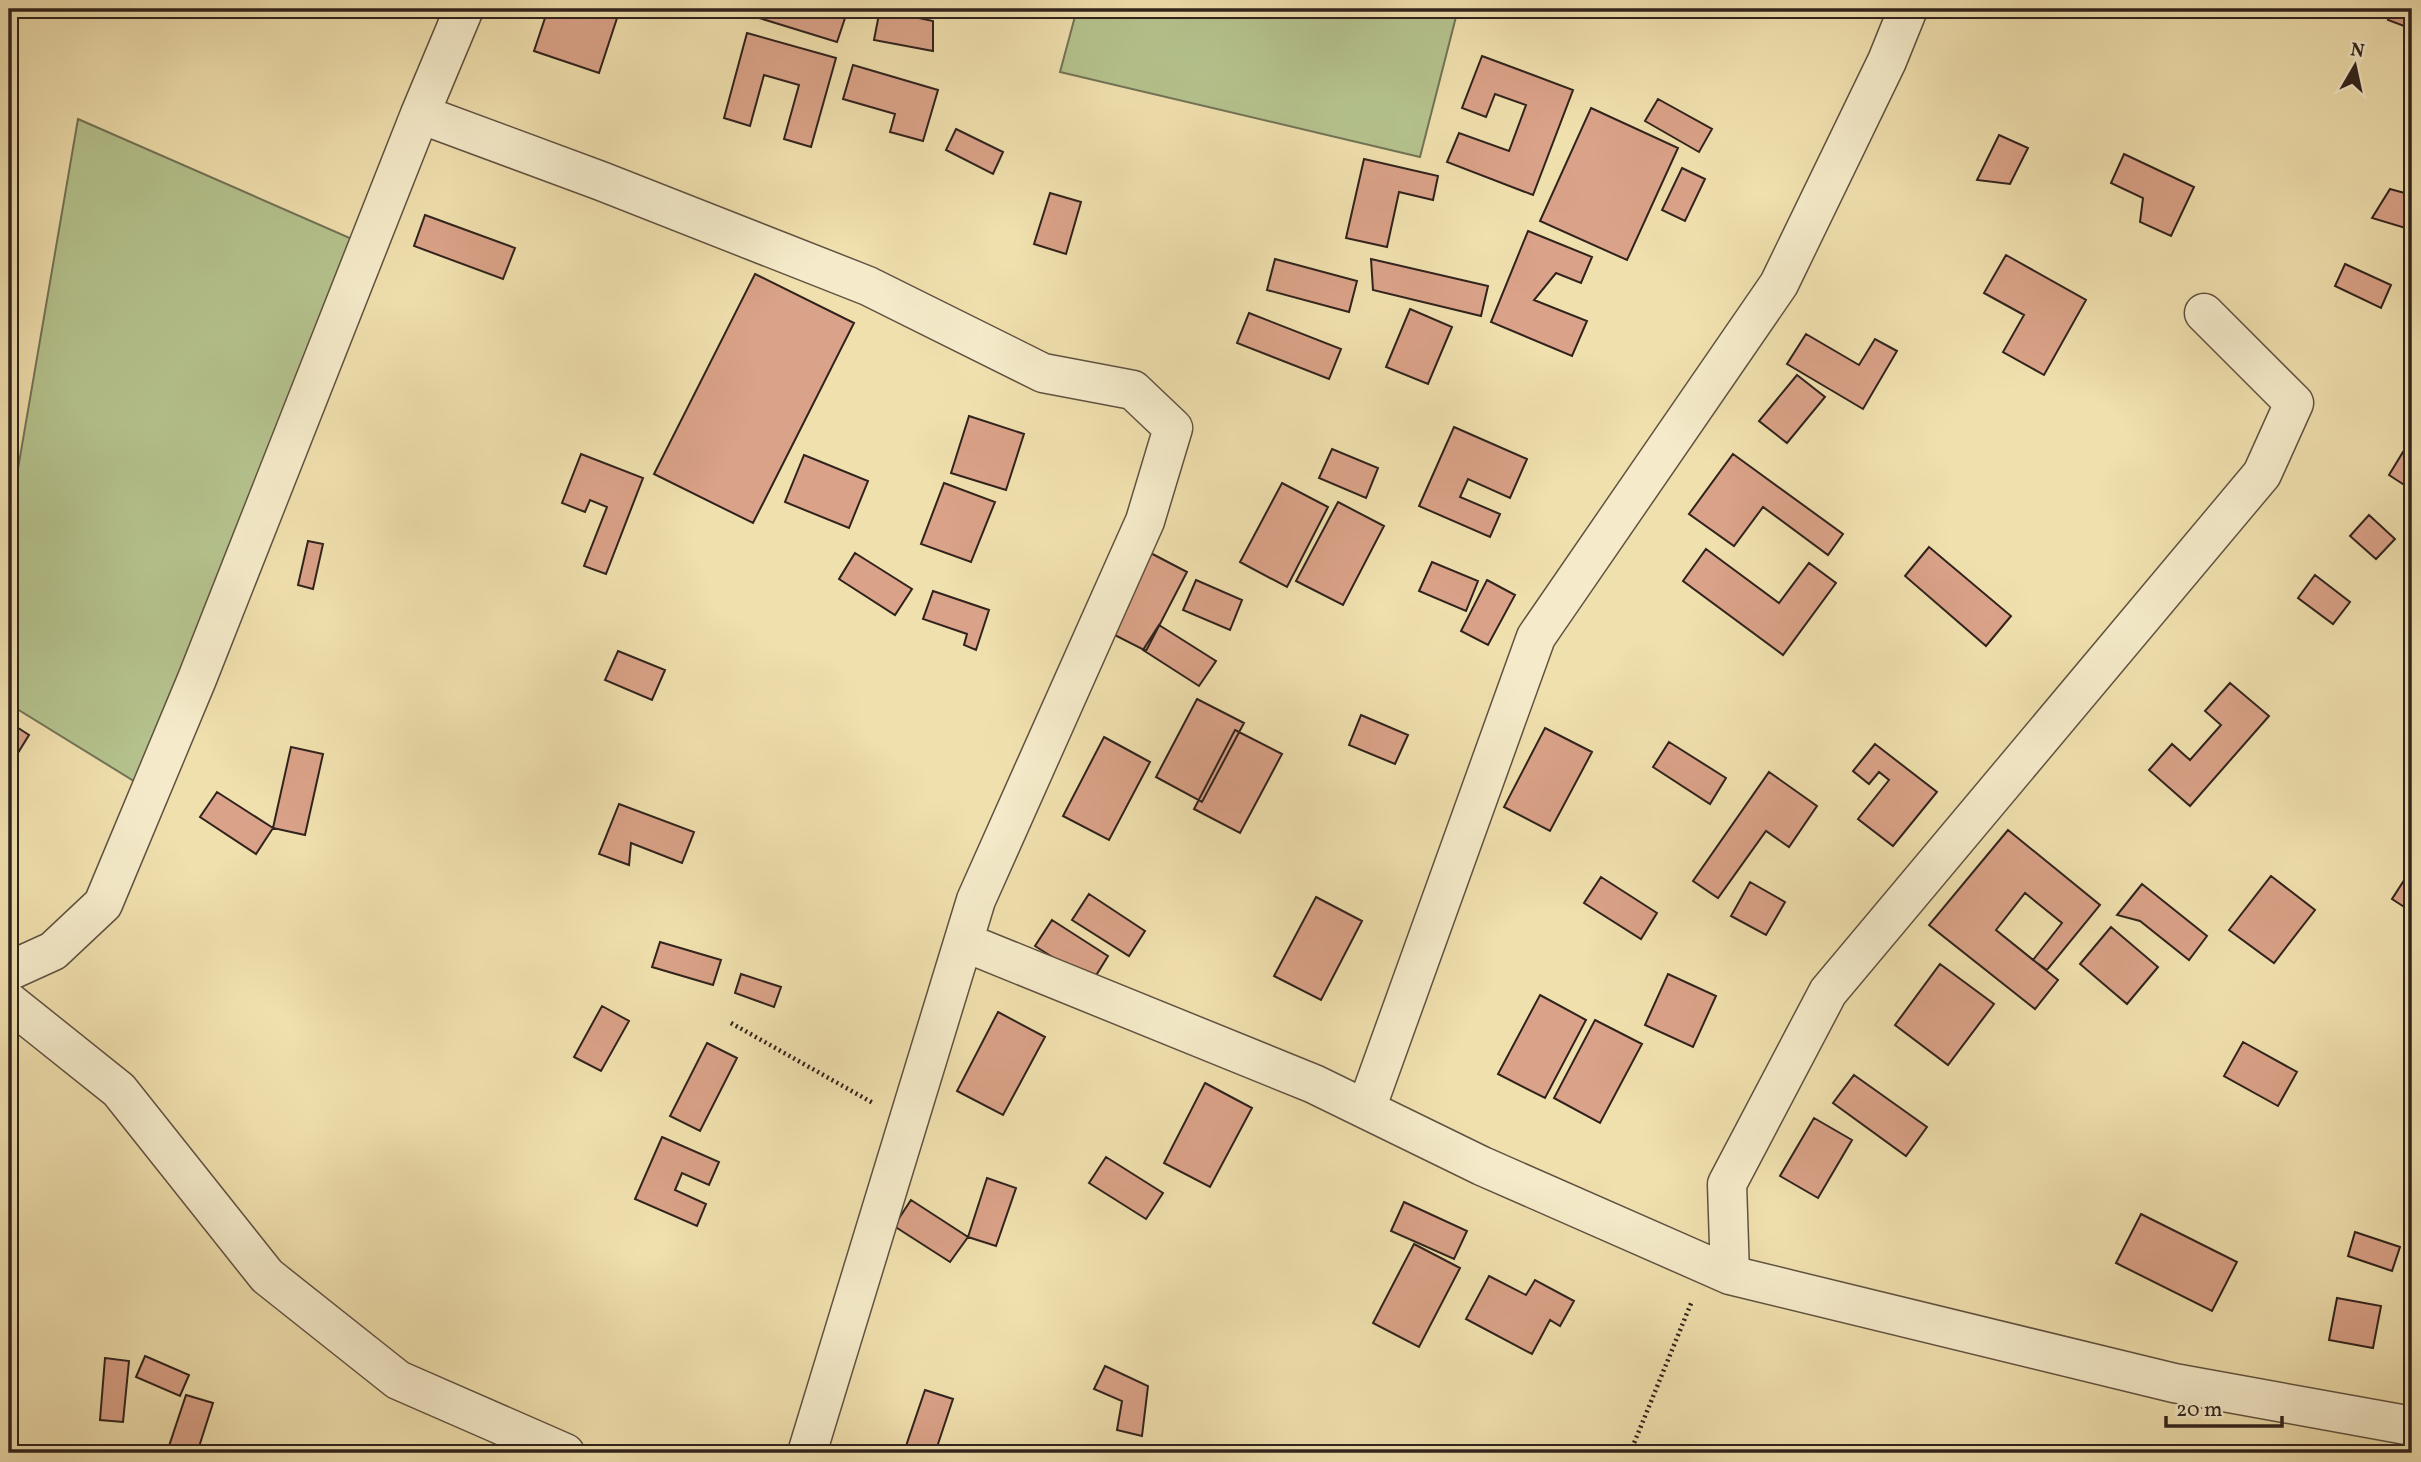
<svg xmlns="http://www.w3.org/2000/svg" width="2421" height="1462" font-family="Vollkorn,serif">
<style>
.green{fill:#b5c38e;stroke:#727356;stroke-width:2}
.building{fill:#daa288;stroke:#30231d;stroke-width:2}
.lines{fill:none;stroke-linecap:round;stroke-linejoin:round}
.minor-casing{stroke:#605241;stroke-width:41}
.path{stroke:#30231d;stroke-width:4.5;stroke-dasharray:2 3.5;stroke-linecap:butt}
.minor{stroke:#f5ebca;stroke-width:38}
</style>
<rect width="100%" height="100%" fill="#f0e0ae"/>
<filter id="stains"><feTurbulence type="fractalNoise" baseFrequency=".00286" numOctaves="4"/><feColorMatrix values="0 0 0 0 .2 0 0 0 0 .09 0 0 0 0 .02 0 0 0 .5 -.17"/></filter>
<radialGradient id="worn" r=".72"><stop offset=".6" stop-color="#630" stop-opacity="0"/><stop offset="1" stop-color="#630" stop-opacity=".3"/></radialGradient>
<path class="green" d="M1077,9H1458L1420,157L1060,72Z
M78,119L368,246L150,791L9,704V521Z"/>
<path class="building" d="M548,9H620L599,73L534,51Z
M759,9H848L837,42L756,17Z
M880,9H903L904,15L933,21V51L874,40Z
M2392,9H2412V29L2388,20Z
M747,33L836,58L811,147L784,139L799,85L764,75L750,126L724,118Z
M1482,56L1573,90L1533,195L1447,162L1459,133L1509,151L1526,105L1495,94L1486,117L1462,108Z
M853,65L938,90L923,141L890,132L895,114L843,99Z
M1658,99L1712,129L1699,152L1645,121Z
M1591,108L1678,148L1627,260L1540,221Z
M956,129L1003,152L993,174L946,150Z
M1999,135L2028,148L2010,184L1977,180Z
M2124,154L2194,187L2171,236L2140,222L2143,198L2111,183Z
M1364,159L1438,176L1433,200L1399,192L1387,247L1346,238Z
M1682,168L1705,179L1685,221L1662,210Z
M2390,189L2412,195V230L2372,218Z
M1050,193L1081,202L1066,254L1034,244Z
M425,215L515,248L503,279L414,246Z
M1528,231L1592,257L1581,283L1556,273L1534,300L1587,321L1572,356L1491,322Z
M2006,255L2086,300L2044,375L2003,352L2024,315L1984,293Z
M1275,259L1357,281L1349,312L1267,290Z
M1371,259L1488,286L1481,316L1373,290Z
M2345,264L2391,285L2381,308L2335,286Z
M755,274L854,323L753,523L654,474Z
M1410,309L1452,327L1428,384L1386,367Z
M1249,313L1341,349L1329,379L1237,343Z
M1806,334L1859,365L1875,339L1897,351L1863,409L1787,364Z
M1797,375L1825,397L1787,443L1759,421Z
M969,416L1024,434L1006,490L951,473Z
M1454,427L1527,459L1510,498L1468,479L1460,497L1500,514L1490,537L1419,506Z
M1332,449L1378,468L1366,498L1319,478Z
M2403,452L2412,458V490L2389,475Z
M581,454L643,478L606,574L584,566L607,507L590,500L585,512L562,503Z
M1733,454L1843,534L1828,555L1763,507L1734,546L1689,514Z
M804,455L868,481L849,528L785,502Z
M944,483L995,502L971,562L921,544Z
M1282,483L1328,507L1287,587L1240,562Z
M1338,502L1384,526L1343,605L1296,581Z
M2369,515L2395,539L2376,559L2350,536Z
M308,541L323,544L313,589L298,585Z
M1929,547L2011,616L1986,646L1905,576Z
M1141,548L1187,572L1146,651L1099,627Z
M1706,549L1779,603L1809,563L1836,583L1783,655L1683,581Z
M855,553L912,589L895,615L839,579Z
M1432,562L1478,581L1466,611L1419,591Z
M2315,575L2350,602L2333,624L2298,598Z
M1196,580L1242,600L1230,630L1183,610Z
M1487,580L1515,595L1488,645L1461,631Z
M933,591L989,610L976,650L964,645L967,634L923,619Z
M1159,625L1216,661L1199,686L1143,650Z
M618,651L665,670L652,700L605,680Z
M2230,683L2269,716L2190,806L2149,770L2172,744L2190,760L2221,725L2205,711Z
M1197,699L1244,723L1202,802L1156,777Z
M1361,715L1408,735L1395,764L1349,745Z
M9,722L29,735L13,761L9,759Z
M1545,728L1592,752L1550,831L1504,807Z
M1235,730L1282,754L1240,833L1194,809Z
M1104,737L1150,762L1109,840L1063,816Z
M1669,742L1726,778L1710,804L1653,767Z
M1875,744L1937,792L1893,846L1858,819L1889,780L1879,772L1869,784L1853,771Z
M291,747L323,754L305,835L273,828Z
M1769,772L1817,806L1789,847L1766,831L1718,898L1693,881Z
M217,792L273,828L256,854L200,817Z
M619,804L694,832L682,863L631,843L629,865L599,854Z
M2008,830L2100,905L2047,970L2033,960L2062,923L2025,893L1996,930L2058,980L2035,1009L1929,925Z
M2412,868V912L2392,899Z
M2271,876L2315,910L2274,963L2229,930Z
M1601,877L1657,913L1641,939L1584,903Z
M1750,882L1785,902L1766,935L1731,916Z
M2142,884L2207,936L2189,960L2140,921L2117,915Z
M1089,894L1145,931L1129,956L1072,920Z
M1316,897L1362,921L1321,1000L1274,976Z
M1052,920L1108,956L1092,982L1035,946Z
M2111,927L2158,967L2127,1004L2080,964Z
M660,942L721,960L713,985L652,967Z
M1940,964L1994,1004L1948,1065L1895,1025Z
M741,974L781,987L774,1007L735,993Z
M1668,974L1716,996L1693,1047L1645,1025Z
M1540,995L1586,1020L1545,1098L1498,1074Z
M602,1006L629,1021L601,1071L574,1057Z
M998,1012L1045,1037L1003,1115L957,1091Z
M1595,1020L1642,1044L1600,1123L1554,1098Z
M2243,1042L2297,1072L2278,1106L2224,1076Z
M707,1043L737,1058L700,1131L670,1116Z
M1854,1075L1927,1127L1906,1156L1833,1103Z
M1205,1083L1252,1108L1210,1187L1164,1163Z
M1814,1118L1852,1140L1818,1198L1780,1176Z
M2405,1128L2412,1129V1165H2407Z
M662,1137L719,1162L709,1185L682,1173L675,1190L706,1204L697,1226L635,1199Z
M1106,1157L1163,1193L1146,1219L1089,1183Z
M987,1178L1016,1188L996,1246L968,1237Z
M911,1200L968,1237L950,1262L894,1226Z
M1404,1202L1467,1231L1454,1259L1391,1231Z
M2141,1214L2237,1262L2212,1311L2116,1263Z
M2355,1232L2400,1247L2392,1271L2348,1256Z
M1414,1244L1460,1268L1419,1347L1373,1323Z
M1489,1276L1526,1295L1535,1280L1574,1301L1560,1326L1550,1320L1532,1354L1466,1319Z
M2412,1297V1320L2406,1318Z
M2337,1298L2381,1306L2373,1348L2329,1340Z
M145,1356L189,1375L180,1396L136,1377Z
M105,1358L129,1361L123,1422L100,1420Z
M1105,1366L1148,1386L1142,1436L1117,1430L1122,1401L1094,1389Z
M925,1390L953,1399L935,1453L905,1449Z
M186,1395L213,1403L197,1453H171L167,1452Z"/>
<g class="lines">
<g class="minor-casing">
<path id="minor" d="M420,114L464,9
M2204,313L2294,403L2262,474L1828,992L1727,1184L1730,1275L2174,1383L2412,1426
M964,942L1314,1084L1482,1166L1730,1275
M9,971L53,951L103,904L197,679L420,114L601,181L868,286L1043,373L1133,390L1173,428L1145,521L976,900L807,1453
M9,1002L119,1090L267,1276L398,1380L565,1453
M1366,1109L1536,637L1779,284L1887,61L1908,9"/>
</g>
<path class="path" d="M731,1023L873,1103
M1630,1453L1692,1301"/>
<use href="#minor" class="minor"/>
</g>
<rect width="2421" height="1462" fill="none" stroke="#f0e0ae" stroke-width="35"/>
<rect x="10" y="10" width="2400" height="1441" fill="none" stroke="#30231d" stroke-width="3.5"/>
<rect x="18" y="18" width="2386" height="1427" fill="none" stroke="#30231d" stroke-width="2"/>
<g transform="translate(2355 66) rotate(9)" stroke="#f5ebca" stroke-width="5" paint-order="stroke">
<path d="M0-5L12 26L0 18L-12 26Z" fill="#30231d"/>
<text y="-10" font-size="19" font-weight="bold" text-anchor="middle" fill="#30231d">N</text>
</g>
<path d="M2166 1416v10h116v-10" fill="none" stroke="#30231d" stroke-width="3.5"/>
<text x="2176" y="1416" font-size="21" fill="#30231d" stroke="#f5ebca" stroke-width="5" paint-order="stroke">20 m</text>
<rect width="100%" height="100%" filter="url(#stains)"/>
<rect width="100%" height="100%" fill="url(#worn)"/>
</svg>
